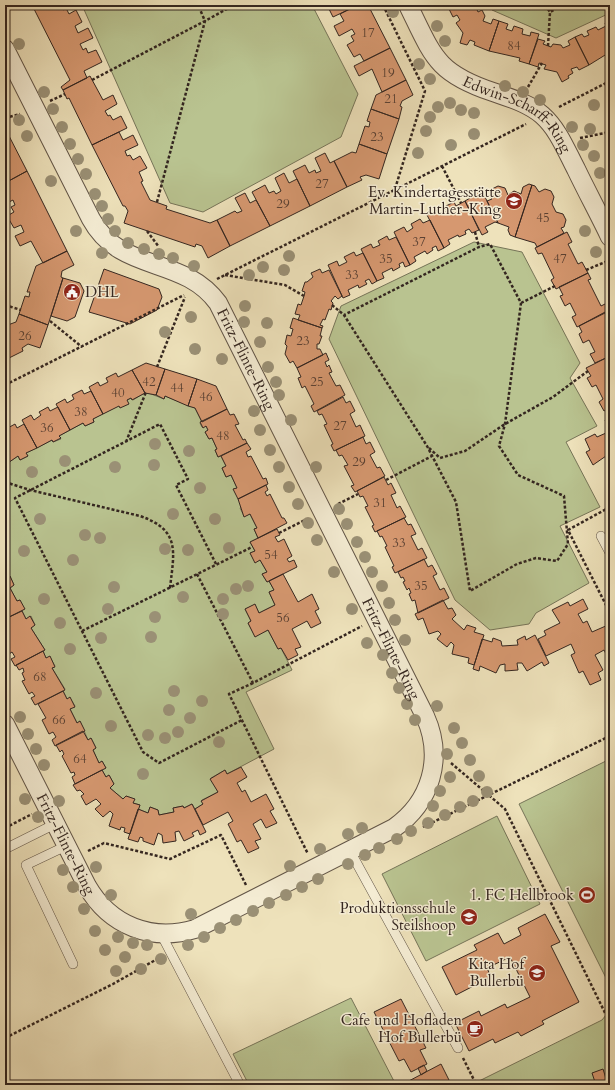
<svg xmlns="http://www.w3.org/2000/svg" width="615" height="1090" font-family="Cardo,serif">
<style>
.green{fill:#b9c390;stroke:#767458}
.building{fill:#d69870;stroke:#342620}
.lines{fill:none;stroke-linecap:round;stroke-linejoin:round}
.lane-casing{stroke:#625547;stroke-width:10}
.street-casing{stroke:#625547;stroke-width:20}
.path{stroke:#342620;stroke-width:2.5;stroke-dasharray:3 2;stroke-linecap:butt}
.lane{stroke:#f4ecd3;stroke-width:9}
.street{stroke:#f4ecd3;stroke-width:18}
.tree{fill:#9a9075}
.labels{text-anchor:middle;stroke-width:3;stroke-linejoin:round;paint-order:stroke}
.number-label{font-size:13px;fill:#5c4234}
.street-label{font-size:15px;fill:#342620;stroke:#f4ecd3}
.poi-label{font-size:15px;fill:#342620;stroke:#f4ecd3;text-anchor:end}
</style>
<rect width="100%" height="100%" fill="#eee2bb"/>
<filter id="stains"><feTurbulence type="fractalNoise" baseFrequency=".005" numOctaves="4"/><feColorMatrix values="0 0 0 0 .2 0 0 0 0 .09 0 0 0 0 .02 0 0 0 .5 -.17"/></filter>
<radialGradient id="worn" r=".72"><stop offset=".6" stop-color="#630" stop-opacity="0"/><stop offset="1" stop-color="#630" stop-opacity=".3"/></radialGradient>
<path class="green" d="M82,5H312L358,94L341,137L203,212L170,203Z
M489,5H610V13L556,38L492,10Z
M474,242L522,252L580,363L570,378L597,426L566,442L600,507L560,526L589,583L536,613L529,624L490,630L455,600L329,339L341,306Z
M146,392L164,399L165,396L195,408L202,422L200,423L202,427L206,426L208,430L205,432L209,439L212,438L217,449L215,450L218,457L221,456L226,466L222,468L226,477L231,475L237,488L234,489L242,506L240,508L244,516L250,514L257,528L254,529L258,538L250,542L255,551L250,553L255,562L260,560L267,572L262,574L267,582L269,581L274,590L269,592L275,605L259,613L255,605L245,609L251,621L248,623L255,636L268,630L278,649L281,648L292,670L246,692L274,749L227,774L225,770L211,778L218,792L202,800L203,804L195,809L192,804L184,808L183,806L173,808L174,812L159,815L158,810L150,807L148,813L138,809L140,805L133,803L134,799L126,796L123,799L110,788L114,784L109,775L106,777L102,770L106,768L102,761L99,763L93,750L96,748L91,738L88,740L80,721L77,723L70,709L75,706L70,698L67,699L63,691L65,689L52,668L55,666L50,657L46,658L43,651L45,650L31,628L35,625L31,616L26,619L22,611L24,609L20,600L17,601L10,588L14,585L10,576L5,577V465L18,456L20,460L28,456L26,453L52,440L53,442L61,439L59,436L83,423L85,426L94,422L93,419L131,398L133,400Z
M610,759V986L519,804Z
M497,816L540,904L426,961L382,874Z
M351,998L396,1085H249L233,1054Z
M610,1010V1085H471L602,1020Z"/>
<path class="building" d="M32,5H60L63,10L66,8L69,14L76,10L82,22L75,26L78,33L88,28L93,38L80,44L83,50L86,48L88,53L96,50L102,62L84,71L87,78L63,90L61,87L70,80Z
M327,5H358L333,17Z
M358,5H368L390,48L364,61L360,54L354,57L347,45L354,41L351,36L355,34L352,29L339,36L334,26L344,21L340,14Z
M456,5H475L478,12L482,10L485,16L483,21L491,24L493,19L499,21L489,51L474,45L475,42L470,40L467,45L460,43L463,33L456,23L460,20L457,15L453,17L449,9Z
M610,20V52L589,65L575,37L582,34L584,37L589,35L587,31L596,27L598,30L606,26L605,23Z
M499,21L508,24L506,29L512,31L514,26L523,29L522,34L530,36L531,32L539,34L529,64L519,61L520,58L489,51Z
M575,37L589,65L579,70L577,67L571,69L573,73L568,76L569,78L562,82L557,72L544,69L546,65L539,63L538,67L529,64L538,39L545,41L543,44L551,47L553,44L561,45L563,48L570,45L568,41Z
M390,48L406,80L382,92L372,69L359,76L354,66Z
M90,76L103,100L113,95L117,104L105,111L108,116L110,115L113,120L121,116L127,128L92,145L69,98L67,99L63,90Z
M406,80L413,95L402,101L400,106L402,107L399,119L371,109L376,95Z
M371,109L399,119L387,154L359,144L365,126L369,127L370,122L367,121Z
M7,132L27,171L5,183V133Z
M119,132L123,140L133,135L138,145L125,151L127,156L130,155L133,160L140,156L147,168L139,172L143,181L141,182L150,200L167,206L166,209L210,223L217,220L230,246L208,258L202,246L196,244L195,247L124,223L128,211L125,206H123L92,145Z
M359,144L387,154L379,179L366,175L360,177L362,180L347,187L334,161L352,152L356,153Z
M325,153L330,163L334,161L347,187L310,206L293,171L305,165L309,173L315,170L316,173L321,171L315,158Z
M27,171L67,251L43,263L31,241L20,246L15,236L24,232L21,225L14,228L7,216L14,212L11,207L15,205L13,200L5,204V183Z
M284,173L289,183L297,179L310,206L270,226L252,192L265,185L269,193L274,191L276,194L281,191L275,178Z
M529,184L532,185L515,237L510,235L508,230L509,227L498,223L487,201L492,199L490,196L492,189L498,186L505,188L508,195L514,191L521,194L523,187Z
M532,185L535,186L539,192L545,189L551,191L554,197L552,204L556,212L563,214L566,220L564,227L561,228L564,233L537,247L535,243L515,237Z
M481,189L498,223L495,222L485,227L488,232L482,235L465,201L470,198L468,196Z
M245,193L250,203L256,200L270,226L230,246L217,220L235,211L237,213L242,211L235,198Z
M465,201L479,230L472,233L469,229L465,231L466,234L459,237L458,235L448,240L450,244L444,248L427,215L438,210L440,214L447,211L444,207L454,202L456,206Z
M420,219L423,223L430,220L444,248L438,251L436,246L432,248L433,250L427,254L425,251L414,257L416,261L410,265L394,232L404,227L407,232L413,228L411,224Z
M567,232L572,242L568,244L578,264L582,262L588,273L556,289L551,280L554,278L542,253L538,254L535,248Z
M387,236L389,240L396,237L410,265L405,267L403,262L399,264L400,267L393,271L392,268L382,273L384,278L377,281L361,249L371,244L373,248L380,245L378,241Z
M67,251L74,265L62,271L61,277L63,278L48,325L19,314L25,296L29,297L30,292H27L36,266Z
M354,252L356,256L363,253L377,281L372,284L369,279L365,281L367,284L359,288L358,285L348,290L350,295L343,298L328,265L337,261L339,266L347,262L344,257Z
M104,269L159,289L162,297L157,310L130,324L89,312Z
M320,269L322,273L329,270L342,296L338,299L335,296L331,301L333,303L331,310L329,309L325,320L323,319L320,325L323,326L322,328L298,320L300,315L295,314L298,304L301,305L304,296L305,292L302,291L305,282H307L313,277L311,273Z
M588,273L591,279L588,280L601,306L605,304L609,311L577,327L572,317L576,315L570,303L565,306L560,296L563,295L559,287Z
M63,278L80,283L84,291L75,317L67,321L51,316Z
M607,311L610,317L607,318L610,322V356L595,363L590,354L595,352L589,340L583,343L579,334L582,332L579,326Z
M19,314L48,325L40,348L28,344L22,348L23,351L5,360V326L16,322Z
M293,318L322,328L320,336H322L319,344H317V349H320L323,355L297,368L293,361L290,363L285,354L287,346L285,344L287,335L291,336L293,329L290,328Z
M326,353L329,360L325,362L327,367L329,365L332,372L329,373L336,386L340,385L345,395L314,412L311,406L314,404L305,386L302,388L298,378L301,377L297,368Z
M610,356V408L604,411L599,402L603,399L596,385L592,387L587,378L591,376L586,368Z
M146,363L165,369L156,395L145,393L132,370Z
M165,369L197,379L188,406L165,396L164,399L156,395Z
M132,370L145,393L132,400L131,398L127,400L129,404L120,408L119,406L103,414L89,387L98,382L100,386L108,382L106,378L116,373L118,377Z
M197,379L216,386L227,409L202,422L195,408L188,406Z
M82,390L84,394L91,391L103,414L93,419L94,422L85,426L83,423L70,430L56,404L65,399L67,403L74,399L72,395Z
M343,397L346,403L350,401L355,411L350,414L356,427L360,425L365,436L334,451L331,445L333,444L324,425L327,424L322,414L319,415L317,411Z
M48,407L50,411L58,407L70,430L59,436L61,438L53,442L52,440L37,448L22,420L31,415L34,420L41,415L39,412Z
M610,408V430L605,420L610,418L606,410Z
M227,409L230,415L234,414L239,424L235,425L243,440L245,439L247,443L218,457L215,450L217,449L212,438L209,439L205,432L208,430L206,426L203,428L200,422Z
M15,424L17,428L24,424L37,448L26,453L28,456L20,460L18,456L5,465V434L8,432L6,429Z
M606,433L608,436L610,435V464L606,456L593,465L586,452L590,450L585,439L595,434L597,437Z
M363,437L366,444L370,442L375,452L370,455L377,468L380,467L385,476L355,492L351,486L354,485L344,466L348,465L342,455L339,456L336,450Z
M247,443L251,449L246,452L248,457L251,456L263,479L266,478L268,484L238,499L233,489L237,488L231,475L226,477L222,468L226,466L221,456Z
M384,477L388,485L391,483L396,493L391,495L397,508L400,506L406,517L375,532L372,526L374,525L365,507L368,506L363,496L360,497L357,491Z
M266,485L268,490L265,492L267,496L270,494L282,518H284L287,523L258,538L254,529L257,528L250,514L244,517L238,499Z
M404,518L408,525L411,524L416,534L411,536L418,550L422,548L427,558L395,573L392,567L394,566L385,547L387,546L382,536L380,537L377,531Z
M277,529L280,535L275,537L278,542L284,539L292,556L287,559L289,562L294,560L297,567L267,582L262,574L267,572L260,560L255,563L250,553L255,551L250,542Z
M424,559L428,567L432,565L437,574L433,576L440,590L444,588L449,598L418,613L415,600L412,601L409,594L411,593L409,588L407,590L403,582L405,581L403,577L401,578L398,572Z
M283,574L298,602L312,594L319,609L315,611L321,623L311,628L307,621L292,629L301,647L295,649L298,655L288,660L281,648L278,649L268,630L255,637L248,623L251,621L245,609L255,604L259,613L275,605L269,592L274,590L269,581Z
M10,576L14,585L10,588L17,601L20,600L25,609L5,619V577L6,578Z
M583,599L588,609L578,614L583,623L587,621L592,632L608,625L610,629V657L608,658L604,650L595,655L603,670L598,673L601,680L590,685L583,671L579,673L571,655L575,653L571,644L546,656L538,639L546,635L544,631L560,623L552,610L568,602L570,606Z
M443,600L448,609L452,608L456,615L452,619L464,630L467,625L476,628L474,632L484,635L474,665L468,663L469,658L452,654L454,645L451,642L447,647L437,639L441,634L438,631L429,634L423,618L418,620L415,614Z
M22,611L26,619L30,616L35,625L31,628L45,650L15,666L11,659L15,657L12,652L9,654L5,646V619Z
M535,635L549,663L544,666L542,662L527,671L522,663H517L518,670L505,671V664L500,665L496,673L480,666L479,671L473,669L482,639L492,642L493,638L501,641L502,646L518,645L517,640L525,636L526,640Z
M43,651L46,658L50,656L55,667L52,668L65,690L35,705L31,698L35,696L32,692L29,694L22,681L25,680L22,673L24,672L23,668L19,670L16,665Z
M63,691L67,699L70,697L75,707L70,709L77,723L80,721L85,731L55,746L52,740L56,737L53,732L49,734L42,720L46,718L38,704Z
M83,731L88,740L91,738L96,748L93,750L99,763L102,761L106,768L75,784L72,777L75,775L74,772L71,773L62,756L64,754L62,750L60,752L56,745Z
M241,767L247,777L237,783L242,792L245,790L251,802L266,794L274,809L270,811L277,823L266,828L261,819L253,824L261,839L255,841L259,848L248,853L241,840L237,842L228,824L233,821L228,812L203,825L195,809L203,804L201,801L218,792L210,779L225,770L227,774Z
M102,770L106,777L109,775L114,784L110,788L123,799L126,796L135,799L133,803L140,805L130,834L124,832L125,828L121,827L120,830L109,826L113,814L110,811L103,817L95,809L101,804L96,799L86,805L81,796L84,794L80,790L77,791L73,785Z
M192,804L206,832L200,835L198,830L192,833L194,836L184,841L179,831L175,832L176,841L163,843L162,835L158,833L154,845L143,841V838L140,837L138,842L128,839L138,809L148,813L150,807L158,810L159,815L174,812L173,808L183,806L184,808Z
M545,914L560,942L551,946L579,1002L542,1021L544,1024L521,1036L518,1032L495,1043L493,1039L469,1051L455,1023L479,1011L481,1016L505,1004L507,1008L530,997L510,957L487,968L491,977L456,995L442,967L477,950L474,945L498,933L504,944L521,935L518,928Z
M401,999L426,1048L420,1050L427,1064L411,1072L404,1059L399,1061L374,1012Z
M441,1064L449,1080L439,1085H406L405,1083Z
M424,1065L427,1071L421,1075L418,1068Z
M603,1069L607,1082L596,1085L592,1073Z"/>
<g class="lines">
<g class="lane-casing">
<path id="lane" d="M601,536L610,553
M66,846L26,865L73,964
M5,849L55,824
M350,851L458,1048
M161,934L240,1085"/>
</g>
<g class="street-casing">
<g id="street">
<path id="s1" d="M408,5C433,56 436,73 493,92C510,98 528,103 542,115C558,129 566,150 576,169C587,192 599,214 610,237"/>
<path id="s2" d="M5,49L91,219C121,274 183,255 218,303L425,716C444,758 431,802 394,828L195,929C152,942 110,926 87,886L5,724"/>
</g>
</g>
<path class="path" d="M383,5L425,91L395,189
M545,5L550,12
M548,46L550,12L563,5
M92,80L205,21L198,5
M528,87L542,63
M50,101L65,94
M559,107L610,81
M5,118L20,114
M580,138L610,132
M442,166L461,203
M157,202L205,21L234,5
M147,231L159,247
M475,232L479,247
M586,270L610,260
M225,275L285,285L304,296
M217,279L526,124
M521,303L555,286
M5,305L21,310
M332,305L344,315L427,446L456,502L470,591L517,564L536,558L557,561L568,544L564,496L518,475L499,446L505,424L521,303L490,244L479,247L344,315
M50,321L82,347
M157,367L185,297
M5,385L184,295
M126,442L146,392
M429,448L440,458L465,451L505,424L553,397L588,371
M386,480L432,456
M5,482L30,490L140,516C181,530 174,552 170,588
M338,504L358,494
M610,507L568,530L610,613
M279,533L307,519
M216,564L176,485L188,479L160,424L15,498L143,752L159,763L242,720
M197,574L253,683L362,626
M82,631L252,547
M253,683L229,694L308,854
M451,763L505,809L610,1023
M423,827L610,736
M5,828L32,814
M88,851L104,843L170,859L221,835L246,885
M5,1038L113,984L159,958
M463,1058L475,1082L470,1085"/>
<use href="#lane" class="lane"/>
<use href="#street" class="street"/>
</g>
<g class="tree">
<circle cx="393" cy="12" r="6"/>
<circle cx="437" cy="26" r="6"/>
<circle cx="445" cy="41" r="6"/>
<circle cx="19" cy="44" r="6"/>
<circle cx="419" cy="64" r="6"/>
<circle cx="430" cy="79" r="6"/>
<circle cx="505" cy="86" r="6"/>
<circle cx="44" cy="92" r="6"/>
<circle cx="523" cy="92" r="6"/>
<circle cx="540" cy="100" r="6"/>
<circle cx="450" cy="103" r="6"/>
<circle cx="594" cy="105" r="6"/>
<circle cx="438" cy="107" r="6"/>
<circle cx="53" cy="109" r="6"/>
<circle cx="461" cy="110" r="6"/>
<circle cx="474" cy="113" r="6"/>
<circle cx="430" cy="117" r="6"/>
<circle cx="19" cy="120" r="6"/>
<circle cx="62" cy="127" r="6"/>
<circle cx="572" cy="127" r="6"/>
<circle cx="590" cy="129" r="6"/>
<circle cx="426" cy="131" r="6"/>
<circle cx="474" cy="134" r="6"/>
<circle cx="27" cy="136" r="6"/>
<circle cx="70" cy="144" r="6"/>
<circle cx="451" cy="145" r="6"/>
<circle cx="583" cy="145" r="6"/>
<circle cx="418" cy="153" r="6"/>
<circle cx="594" cy="156" r="6"/>
<circle cx="78" cy="159" r="6"/>
<circle cx="600" cy="173" r="6"/>
<circle cx="86" cy="174" r="6"/>
<circle cx="51" cy="181" r="6"/>
<circle cx="95" cy="194" r="6"/>
<circle cx="102" cy="206" r="6"/>
<circle cx="108" cy="219" r="6"/>
<circle cx="76" cy="231" r="6"/>
<circle cx="115" cy="231" r="6"/>
<circle cx="585" cy="231" r="6"/>
<circle cx="128" cy="243" r="6"/>
<circle cx="144" cy="249" r="6"/>
<circle cx="596" cy="252" r="6"/>
<circle cx="102" cy="253" r="6"/>
<circle cx="159" cy="254" r="6"/>
<circle cx="289" cy="256" r="6"/>
<circle cx="173" cy="258" r="6"/>
<circle cx="194" cy="266" r="6"/>
<circle cx="263" cy="267" r="6"/>
<circle cx="284" cy="270" r="6"/>
<circle cx="249" cy="275" r="6"/>
<circle cx="245" cy="306" r="6"/>
<circle cx="191" cy="317" r="6"/>
<circle cx="244" cy="322" r="6"/>
<circle cx="267" cy="323" r="6"/>
<circle cx="165" cy="332" r="6"/>
<circle cx="260" cy="342" r="6"/>
<circle cx="195" cy="349" r="6"/>
<circle cx="222" cy="359" r="6"/>
<circle cx="268" cy="367" r="6"/>
<circle cx="276" cy="382" r="6"/>
<circle cx="279" cy="395" r="6"/>
<circle cx="254" cy="411" r="6"/>
<circle cx="291" cy="420" r="6"/>
<circle cx="260" cy="430" r="6"/>
<circle cx="155" cy="444" r="6"/>
<circle cx="270" cy="450" r="6"/>
<circle cx="189" cy="451" r="6"/>
<circle cx="65" cy="461" r="6"/>
<circle cx="154" cy="465" r="6"/>
<circle cx="115" cy="467" r="6"/>
<circle cx="279" cy="467" r="6"/>
<circle cx="316" cy="467" r="6"/>
<circle cx="32" cy="472" r="6"/>
<circle cx="289" cy="487" r="6"/>
<circle cx="200" cy="488" r="6"/>
<circle cx="298" cy="504" r="6"/>
<circle cx="339" cy="509" r="6"/>
<circle cx="173" cy="514" r="6"/>
<circle cx="40" cy="519" r="6"/>
<circle cx="215" cy="519" r="6"/>
<circle cx="308" cy="523" r="6"/>
<circle cx="347" cy="524" r="6"/>
<circle cx="85" cy="535" r="6"/>
<circle cx="100" cy="538" r="6"/>
<circle cx="317" cy="540" r="6"/>
<circle cx="357" cy="542" r="6"/>
<circle cx="229" cy="548" r="6"/>
<circle cx="165" cy="549" r="6"/>
<circle cx="188" cy="550" r="6"/>
<circle cx="24" cy="551" r="6"/>
<circle cx="365" cy="557" r="6"/>
<circle cx="73" cy="560" r="6"/>
<circle cx="334" cy="572" r="6"/>
<circle cx="372" cy="572" r="6"/>
<circle cx="248" cy="586" r="6"/>
<circle cx="382" cy="586" r="6"/>
<circle cx="114" cy="587" r="6"/>
<circle cx="236" cy="589" r="6"/>
<circle cx="183" cy="597" r="6"/>
<circle cx="44" cy="599" r="6"/>
<circle cx="223" cy="599" r="6"/>
<circle cx="389" cy="603" r="6"/>
<circle cx="108" cy="609" r="6"/>
<circle cx="352" cy="609" r="6"/>
<circle cx="223" cy="614" r="6"/>
<circle cx="155" cy="617" r="6"/>
<circle cx="395" cy="620" r="6"/>
<circle cx="60" cy="623" r="6"/>
<circle cx="151" cy="637" r="6"/>
<circle cx="101" cy="638" r="6"/>
<circle cx="405" cy="640" r="6"/>
<circle cx="367" cy="643" r="6"/>
<circle cx="70" cy="649" r="6"/>
<circle cx="383" cy="655" r="6"/>
<circle cx="392" cy="673" r="6"/>
<circle cx="399" cy="688" r="6"/>
<circle cx="174" cy="691" r="6"/>
<circle cx="96" cy="693" r="6"/>
<circle cx="202" cy="701" r="6"/>
<circle cx="407" cy="704" r="6"/>
<circle cx="437" cy="706" r="6"/>
<circle cx="169" cy="710" r="6"/>
<circle cx="20" cy="717" r="6"/>
<circle cx="190" cy="718" r="6"/>
<circle cx="415" cy="720" r="6"/>
<circle cx="111" cy="726" r="6"/>
<circle cx="454" cy="728" r="6"/>
<circle cx="178" cy="732" r="6"/>
<circle cx="28" cy="734" r="6"/>
<circle cx="148" cy="735" r="6"/>
<circle cx="165" cy="738" r="6"/>
<circle cx="219" cy="742" r="6"/>
<circle cx="462" cy="743" r="6"/>
<circle cx="36" cy="749" r="6"/>
<circle cx="447" cy="754" r="6"/>
<circle cx="470" cy="760" r="6"/>
<circle cx="44" cy="765" r="6"/>
<circle cx="143" cy="774" r="6"/>
<circle cx="479" cy="776" r="6"/>
<circle cx="450" cy="777" r="6"/>
<circle cx="440" cy="791" r="6"/>
<circle cx="487" cy="792" r="6"/>
<circle cx="25" cy="799" r="6"/>
<circle cx="59" cy="801" r="6"/>
<circle cx="473" cy="801" r="6"/>
<circle cx="433" cy="806" r="6"/>
<circle cx="460" cy="807" r="6"/>
<circle cx="445" cy="815" r="6"/>
<circle cx="38" cy="817" r="6"/>
<circle cx="428" cy="823" r="6"/>
<circle cx="362" cy="828" r="6"/>
<circle cx="411" cy="831" r="6"/>
<circle cx="348" cy="834" r="6"/>
<circle cx="397" cy="839" r="6"/>
<circle cx="379" cy="848" r="6"/>
<circle cx="320" cy="849" r="6"/>
<circle cx="365" cy="855" r="6"/>
<circle cx="348" cy="864" r="6"/>
<circle cx="290" cy="866" r="6"/>
<circle cx="96" cy="867" r="6"/>
<circle cx="63" cy="870" r="6"/>
<circle cx="318" cy="879" r="6"/>
<circle cx="73" cy="887" r="6"/>
<circle cx="302" cy="887" r="6"/>
<circle cx="111" cy="895" r="6"/>
<circle cx="286" cy="895" r="6"/>
<circle cx="269" cy="903" r="6"/>
<circle cx="84" cy="909" r="6"/>
<circle cx="253" cy="911" r="6"/>
<circle cx="191" cy="914" r="6"/>
<circle cx="236" cy="920" r="6"/>
<circle cx="220" cy="928" r="6"/>
<circle cx="95" cy="931" r="6"/>
<circle cx="118" cy="937" r="6"/>
<circle cx="204" cy="937" r="6"/>
<circle cx="133" cy="943" r="6"/>
<circle cx="147" cy="945" r="6"/>
<circle cx="188" cy="945" r="6"/>
<circle cx="105" cy="950" r="6"/>
<circle cx="125" cy="957" r="6"/>
<circle cx="161" cy="959" r="6"/>
<circle cx="141" cy="969" r="6"/>
<circle cx="116" cy="971" r="6"/>
</g>
<defs>
<g id="school-disc" transform="scale(0.9)"><circle r="9.5" fill="#8f2418" stroke="#f4ecd3"/><path d="M0-5L7-2L0 1L-7-2ZM-4 1L0 2.5L4 1V4Q0 6-4 4Z" fill="#fff"/></g>
<g id="civic-disc" transform="scale(0.9)"><circle r="9.5" fill="#8f2418" stroke="#f4ecd3"/><path d="M-.6-6.5H3V-4.5H.6V-3L4-1V1h2V6H-6V1h2V-1L-.6-3ZM-1.2 2.5V6h2.4V2.5Z" fill="#fff"/></g>
<g id="stadium-disc" transform="scale(0.9)"><circle r="9.5" fill="#8f2418" stroke="#f4ecd3"/><path d="M0-5a6.5 5 0 1 0 0 10a6.5 5 0 1 0 0-10ZM-3.5-1.8h7v3.6h-7Z" fill="#fff"/></g>
<g id="cafe-disc" transform="scale(0.9)"><circle r="9.5" fill="#8f2418" stroke="#f4ecd3"/><path d="M-5.5-4.5H6V0H3Q3 3.5 0 3.5H-2.5Q-5.5 3.5-5.5 0ZM3-3.2v2h1.7v-2ZM-6 4.5H4V6H-6Z" fill="#fff"/></g>
</defs>
<g fill-rule="evenodd">
<use href="#school-disc" x="514" y="201"/>
<use href="#civic-disc" x="72" y="292"/>
<use href="#stadium-disc" x="587" y="895"/>
<use href="#school-disc" x="469" y="917"/>
<use href="#school-disc" x="537" y="973"/>
<use href="#cafe-disc" x="475" y="1029"/>
</g>
<g class="labels">
<g class="number-label">
<text x="368" y="37">17</text>
<text x="514" y="50">84</text>
<text x="388" y="77">19</text>
<text x="391" y="103">21</text>
<text x="377" y="141">23</text>
<text x="322" y="188">27</text>
<text x="283" y="208">29</text>
<text x="543" y="222">45</text>
<text x="419" y="246">37</text>
<text x="386" y="263">35</text>
<text x="560" y="263">47</text>
<text x="352" y="279">33</text>
<text x="25" y="340">26</text>
<text x="303" y="345">23</text>
<text x="149" y="386">42</text>
<text x="317" y="386">25</text>
<text x="177" y="392">44</text>
<text x="118" y="397">40</text>
<text x="206" y="401">46</text>
<text x="81" y="416">38</text>
<text x="340" y="430">27</text>
<text x="47" y="432">36</text>
<text x="223" y="440">48</text>
<text x="359" y="466">29</text>
<text x="380" y="507">31</text>
<text x="399" y="547">33</text>
<text x="271" y="559">54</text>
<text x="421" y="590">35</text>
<text x="283" y="622">56</text>
<text x="40" y="681">68</text>
<text x="59" y="724">66</text>
<text x="80" y="763">64</text>
</g>
<g class="street-label">
<text dy="5" stroke="none"><textPath href="#s1" startOffset="161">Edwin-Scharff-Ring</textPath></text>
<text dy="5" stroke="none"><textPath href="#s2" startOffset="409">Fritz-Flinte-Ring</textPath></text>
<text dy="5" stroke="none"><textPath href="#s2" startOffset="733">Fritz-Flinte-Ring</textPath></text>
<text transform="translate(66 844) rotate(63)" y="5">Fritz-Flinte-Ring</text>
</g>
<g class="poi-label">
<text x="501" y="197">Ev. Kindertagesstätte<tspan x="501" dy="17">Martin-Luther-King</tspan></text>
<text x="85" y="297" text-anchor="start">DHL</text>
<text x="574" y="900">1. FC Hellbrook</text>
<text x="456" y="913">Produktionsschule<tspan x="456" dy="17">Steilshoop</tspan></text>
<text x="524" y="969">Kita Hof<tspan x="524" dy="17">Bullerbü</tspan></text>
<text x="462" y="1025">Cafe und Hofladen<tspan x="462" dy="17">Hof Bullerbü</tspan></text>
</g>
</g>
<rect width="615" height="1090" fill="none" stroke="#eee2bb" stroke-width="20"/>
<rect x="6" y="6" width="603" height="1078" fill="none" stroke="#342620" stroke-width="2"/>
<rect x="10" y="10" width="595" height="1070" fill="none" stroke="#342620"/>
<rect width="100%" height="100%" filter="url(#stains)"/>
<rect width="100%" height="100%" fill="url(#worn)"/>
</svg>
